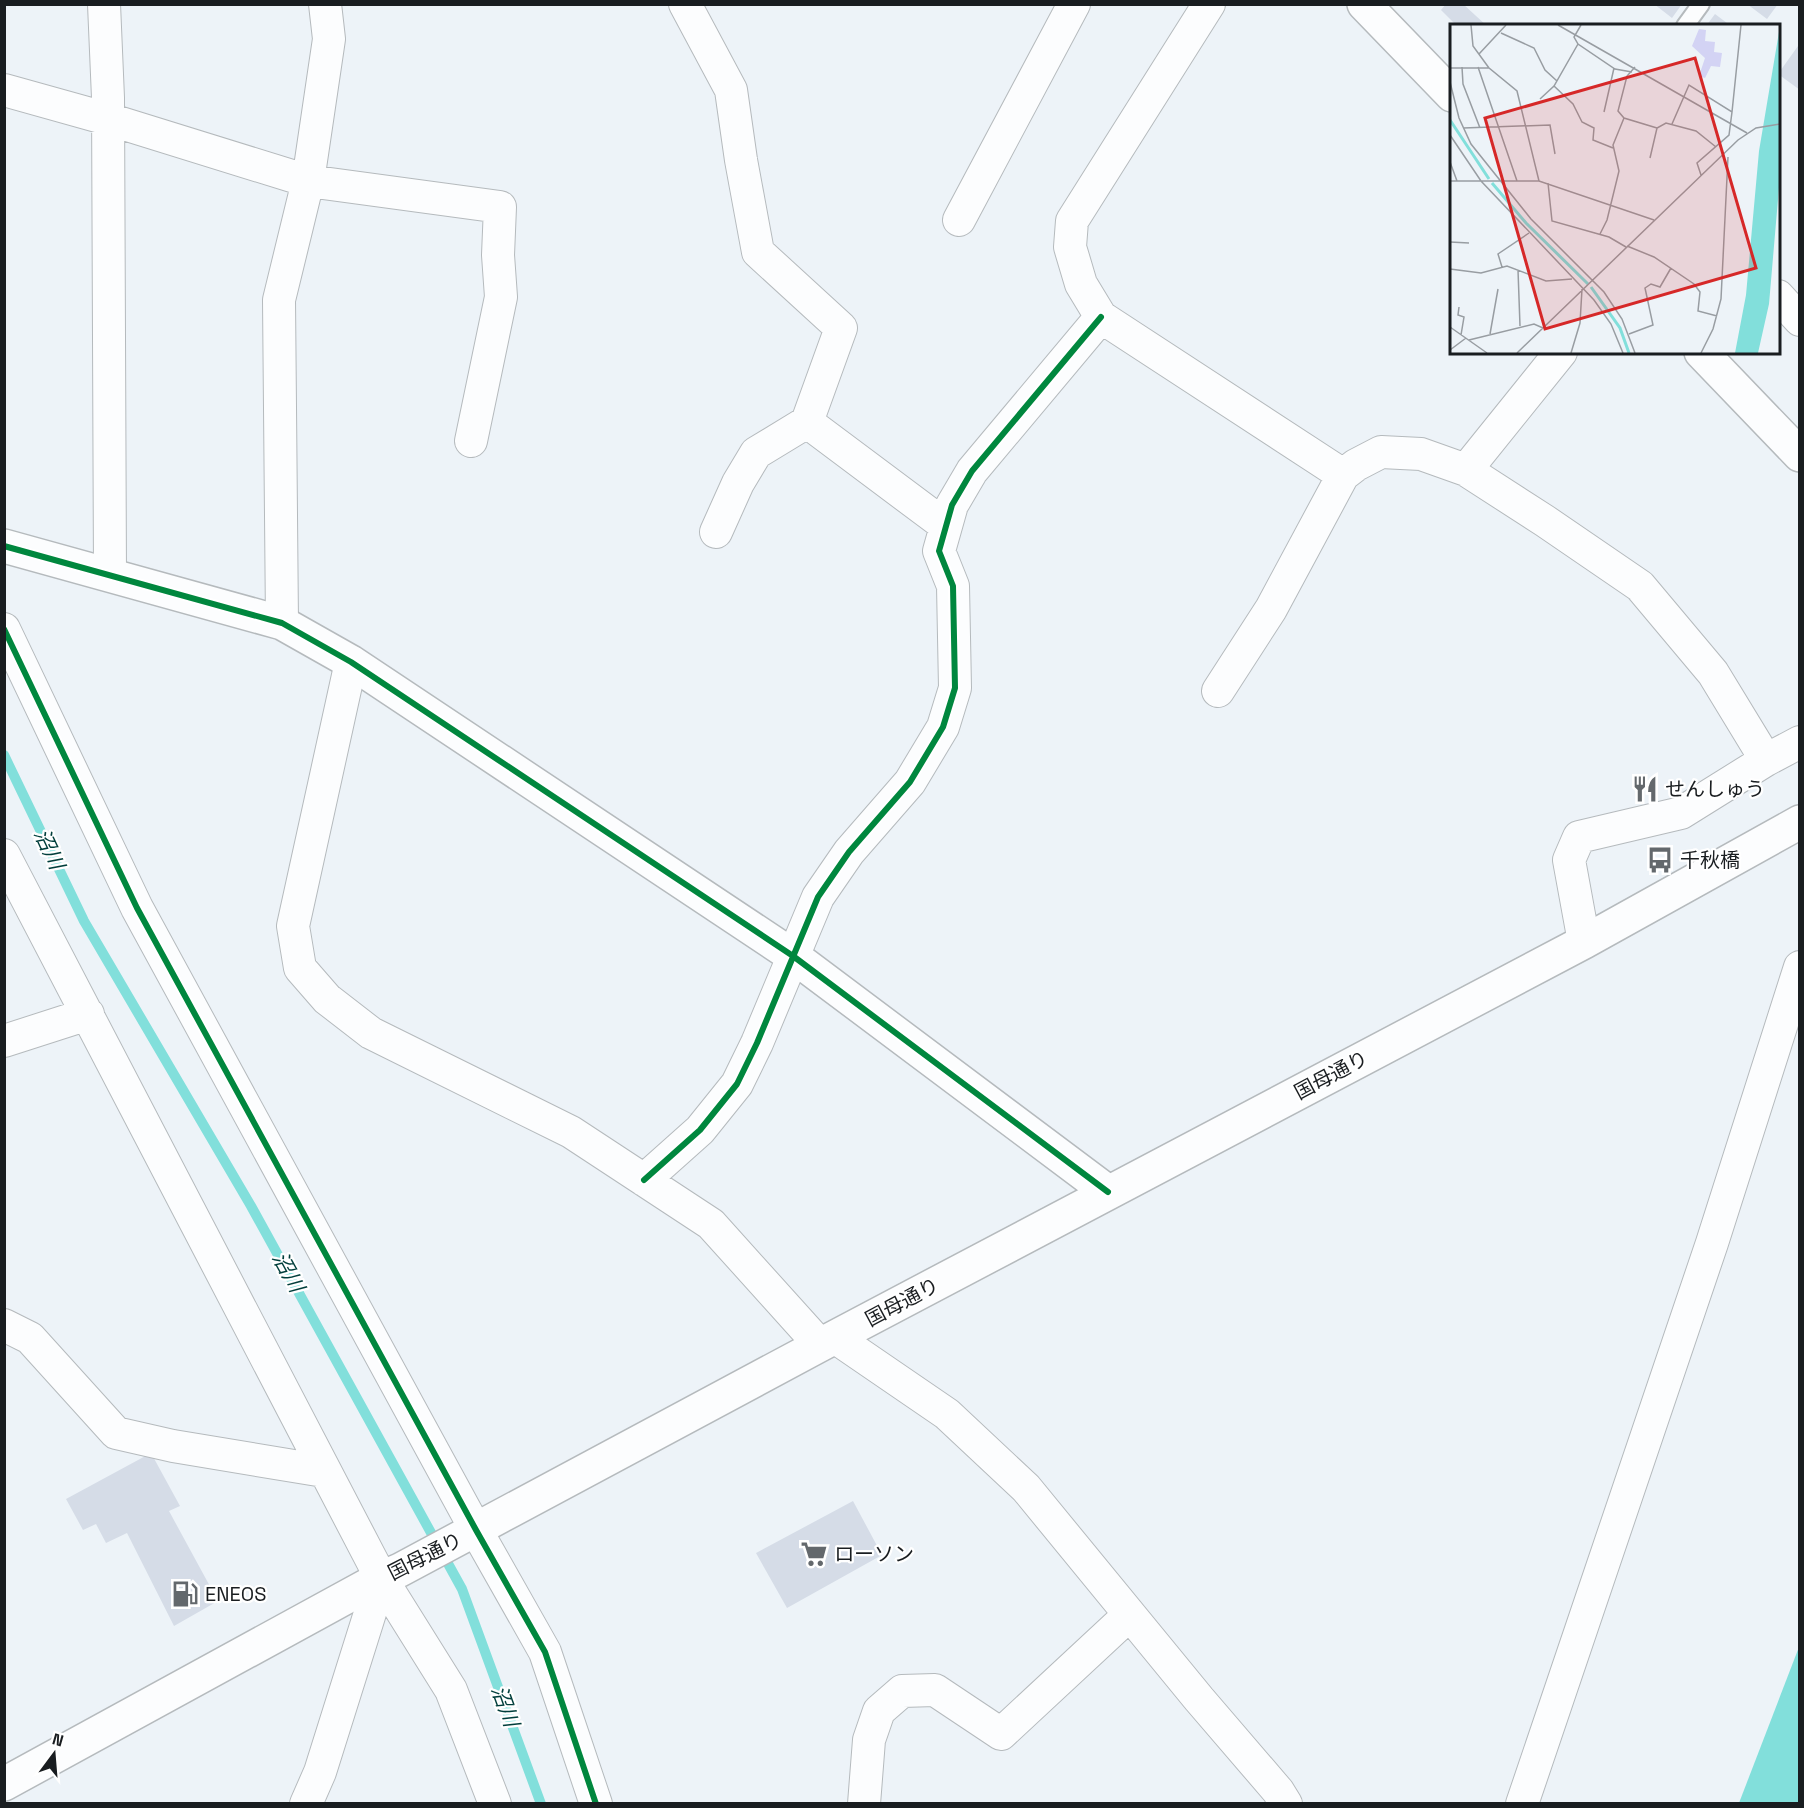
<svg xmlns="http://www.w3.org/2000/svg" width="1804" height="1808" font-family="'Space Grotesk','Noto Sans JP',sans-serif">
<style>
.water{fill:#82dfdb}
.lines{fill:none;stroke-linecap:round;stroke-linejoin:round}
.stream{stroke:#82dfdb;stroke-width:10}
.building{fill:#d5dce7}
.lane-casing{stroke:#b5babd;stroke-width:20}
.street-casing{stroke:#b5babd;stroke-width:34}
.secondary-casing{stroke:#b5babd;stroke-width:36}
.primary-casing{stroke:#b5babd;stroke-width:36}
.lane{stroke:#fcfdfe;stroke-width:16}
.street{stroke:#fcfdfe;stroke-width:32}
.secondary{stroke:#fcfdfe;stroke-width:33}
.primary{stroke:#fcfdfe;stroke-width:33}
.cycleway-casing{stroke:#fff;stroke-width:10}
.cycleway{stroke:#00873e;stroke-width:6}
.labels{text-anchor:middle;stroke-width:4.5;stroke-linejoin:round;paint-order:stroke}
.poi-label{font-size:20px;fill:#191d20;stroke:#fff;text-anchor:start}
.street-label{font-size:20px;fill:#191d20;stroke:#fff}
.water-label{font-size:21px;font-style:italic;fill:#003e3b;stroke:#fff}
.inset-river{fill:none;stroke:#82dfdb;stroke-width:3}
.inset-road{fill:none;stroke:#989da2;stroke-width:1.5}
.view{fill:#d62828;fill-opacity:0.15;stroke:#d62828;stroke-width:3}
.inset-edge{fill:none;stroke:#191d20;stroke-width:3}
</style>
<rect width="100%" height="100%" fill="#edf3f8"/>
<path class="water" d="M1799,1647V1803H1739Z"/>
<g class="lines">
<path class="stream" d="M4,755L84,921L251,1206L462,1589L541,1804"/>
</g>
<path class="building" d="M1446,4H1463L1487,26H1457L1441,10Z
M1654,4H1682L1672,18Z
M1747,4H1778L1767,19Z
M1715,14L1731,26H1706Z
M1798,46L1800,47V90L1778,74Z
M151,1453L180,1506L169,1511L218,1601L174,1626L127,1533L106,1543L96,1524L83,1530L66,1499Z
M853,1501L882,1555L787,1608L756,1553Z"/>
<g class="lines">
<g class="lane-casing">
<path id="lane" d="M1685,26L1701,4"/>
</g>
<g class="street-casing">
<path id="street" d="M104,4L108,98L110,575
M685,4L731,90L741,160L758,252L841,328L807,422L946,526
M1209,4L1072,221L1070,247L1081,284L1101,317L1343,475
M4,90L108,119L308,181L500,207L498,255L501,297L471,441
M959,220L1074,4
M1778,296L1800,320
M1466,470L1561,352
M716,532L738,483L756,453L807,422
M282,623L279,300L308,181L329,39L325,4
M4,629L137,908L476,1530L545,1652L596,1804
M351,662L293,926L300,968L327,999L371,1033L571,1132L711,1224L820,1345
M1218,691L1271,609L1343,475L1356,465L1381,452L1421,454L1466,470L1545,521L1640,586L1713,673L1766,760
M4,855L381,1578L451,1690L495,1804
M1584,942L1569,860L1579,837L1681,813L1766,760L1800,742
M4,1041L88,1014
M644,1180L700,1130L737,1084L757,1043L818,897L849,852L910,782L943,727L955,688L953,586L939,551L952,505L972,471L1101,317
M4,1325L30,1338L116,1433L173,1446L324,1471
M836,1338L947,1414L1026,1488L1199,1699L1278,1791L1286,1804
M306,1804L320,1772L381,1578
M864,1804L869,1740L879,1711L902,1691L935,1690L1001,1734L1129,1615
M1522,1804L1712,1243L1800,967"/>
</g>
<g class="secondary-casing">
<path id="secondary" d="M1364,4L1452,95
M1701,352L1800,455
M4,546L282,623L351,662L793,956L1108,1192"/>
</g>
<g class="primary-casing">
<path id="primary" d="M4,1784L381,1578L400,1570L820,1345L1584,942L1800,822"/>
</g>
<use href="#lane" class="lane"/>
<use href="#street" class="street"/>
<use href="#secondary" class="secondary"/>
<use href="#primary" class="primary"/>
<g class="cycleway-casing">
<path id="cycleway" d="M4,546L282,623L351,662L793,956L1108,1192
M4,629L137,908L476,1530L545,1652L596,1804
M644,1180L700,1130L737,1084L757,1043L818,897L849,852L910,782L943,727L955,688L953,586L939,551L952,505L972,471L1101,317"/>
</g>
<use href="#cycleway" class="cycleway"/>
</g>
<defs>
<g id="restaurant-bare" transform="scale(2.07)"><path d="M-5-6h1v4h1v-4h1v4h1v-4h1v5L-1.5 .5V6h-2V.5L-5-1ZM5-6V6H3V1.5H1.5Q1.5-4 5-6Z" fill="#63686c" stroke="#fff" stroke-width="2.5" paint-order="stroke"/></g>
<g id="bus-bare" transform="scale(2.07)"><path d="M-5-6H5V4H4V6H2V4H-2V6H-4V4H-5ZM-3.5-4V0h7V-4ZM-3.5 1.2v1.5H-2V1.2ZM2 1.2v1.5H3.5V1.2Z" fill="#63686c" stroke="#fff" stroke-width="2.5" paint-order="stroke"/></g>
<g id="supermarket-bare" transform="scale(2.07)"><path d="M-6-5.5h2.5l.6 2H6L4.5 2H-2.5L-4.4-4H-6ZM-1.5 3.2a1.3 1.3 0 1 0 .1 0ZM3 3.2a1.3 1.3 0 1 0 .1 0Z" fill="#63686c" stroke="#fff" stroke-width="2.5" paint-order="stroke"/></g>
<g id="fuel-bare" transform="scale(2.07)"><path d="M-5.5-6h7V0h2V4h1.3V-2.5L3-4.5l.8-.8L6-3V5H2.5V1h-1V6h-7ZM-4.2-4.7v3.2H.2V-4.7Z" fill="#63686c" stroke="#fff" stroke-width="2.5" paint-order="stroke"/></g>
</defs>
<g fill-rule="evenodd">
<use href="#restaurant-bare" x="1645" y="789"/>
<use href="#bus-bare" x="1660" y="860"/>
<use href="#supermarket-bare" x="814" y="1554"/>
<use href="#fuel-bare" x="185" y="1594"/>
</g>
<g class="labels">
<g class="poi-label">
<text x="1665" y="796">せんしゅう</text>
<text x="1680" y="867">千秋橋</text>
<text x="834" y="1561">ローソン</text>
<text x="205" y="1601">ENEOS</text>
</g>
<g class="street-label">
<text transform="translate(1331 1075) rotate(-28)" y="7">国母通り</text>
<text transform="translate(902 1302) rotate(-28)" y="7">国母通り</text>
<text transform="translate(425 1556) rotate(-27)" y="7">国母通り</text>
</g>
<g class="water-label">
<text transform="translate(49 849) rotate(65)" y="7">沼川</text>
<text transform="translate(288 1272) rotate(61)" y="7">沼川</text>
<text transform="translate(505 1706) rotate(70)" y="7">沼川</text>
</g>
</g>
<g transform="translate(1450 24)">
<rect width="330" height="330" fill="#edf3f8"/>
<path d="M249,5L256,6L255,17L265,18L264,28L272,29L270,43L261,42L255,54L249,52L255,34L242,22Z" fill="#d3d3f4"/>
<path d="M330,2V152L319,280L308,329H285L296,271L309,127Z" fill="#82dfdb"/>
<path class="inset-river" d="M0,96L39,155M42,159L76,199L138,260M141,263L170,304L179,329"/>
<path class="inset-road" d="M21,1L23,22L39,44M108,1L297,109M131,1L124,13L128,20L165,45L182,48M51,9L84,24L95,46L107,57M29,30L56,1M12,43L13,60L30,104M28,43L67,157M185,43L177,52L168,87L174,94L207,104M0,44H39L67,67L89,157M0,58L9,94L21,120L81,195L154,268L172,295L185,329M104,62L123,80L132,98L144,104L143,116L163,124M90,75L104,62L128,20M154,88L164,44M222,100L239,61L282,88L291,1M13,104L100,101L105,130M0,111L31,157L144,276L161,300L173,329M200,134L207,104L216,99L246,107L266,123M0,138L7,157M251,151L247,139L279,111L282,88M0,157H89L204,196M98,159L102,197L159,213L176,223M150,210L157,196L169,147L163,121L174,94M0,218L19,219M177,222L204,233L244,260L250,268L248,287L267,292M52,243L48,230L79,209M0,245L31,249L57,242L96,257L122,255M68,246L70,302M9,283L8,291L14,293L11,311M0,303L37,329M40,310L48,265M179,310L203,301L195,264L201,260L210,263L221,244M19,316L84,300L93,304M0,326L16,314M67,329L288,116L306,104L330,100M121,329L130,299L132,265M251,329L263,305L271,275L278,133"/>
<path class="view" d="M245,34L306,244L95,305L35,94Z"/>
<rect width="330" height="330" class="inset-edge"/>
</g>
<rect width="1804" height="1808" fill="none" stroke="#191d20" stroke-width="12"/>
<g transform="translate(54 1754) rotate(16)" stroke="#ffffff" stroke-width="4.5" paint-order="stroke">
<path d="M0-4.5L10 22L0 15L-10 22Z" fill="#191d20"/>
<text y="-9" font-size="16" font-weight="bold" text-anchor="middle" fill="#191d20">N</text>
</g>
</svg>
